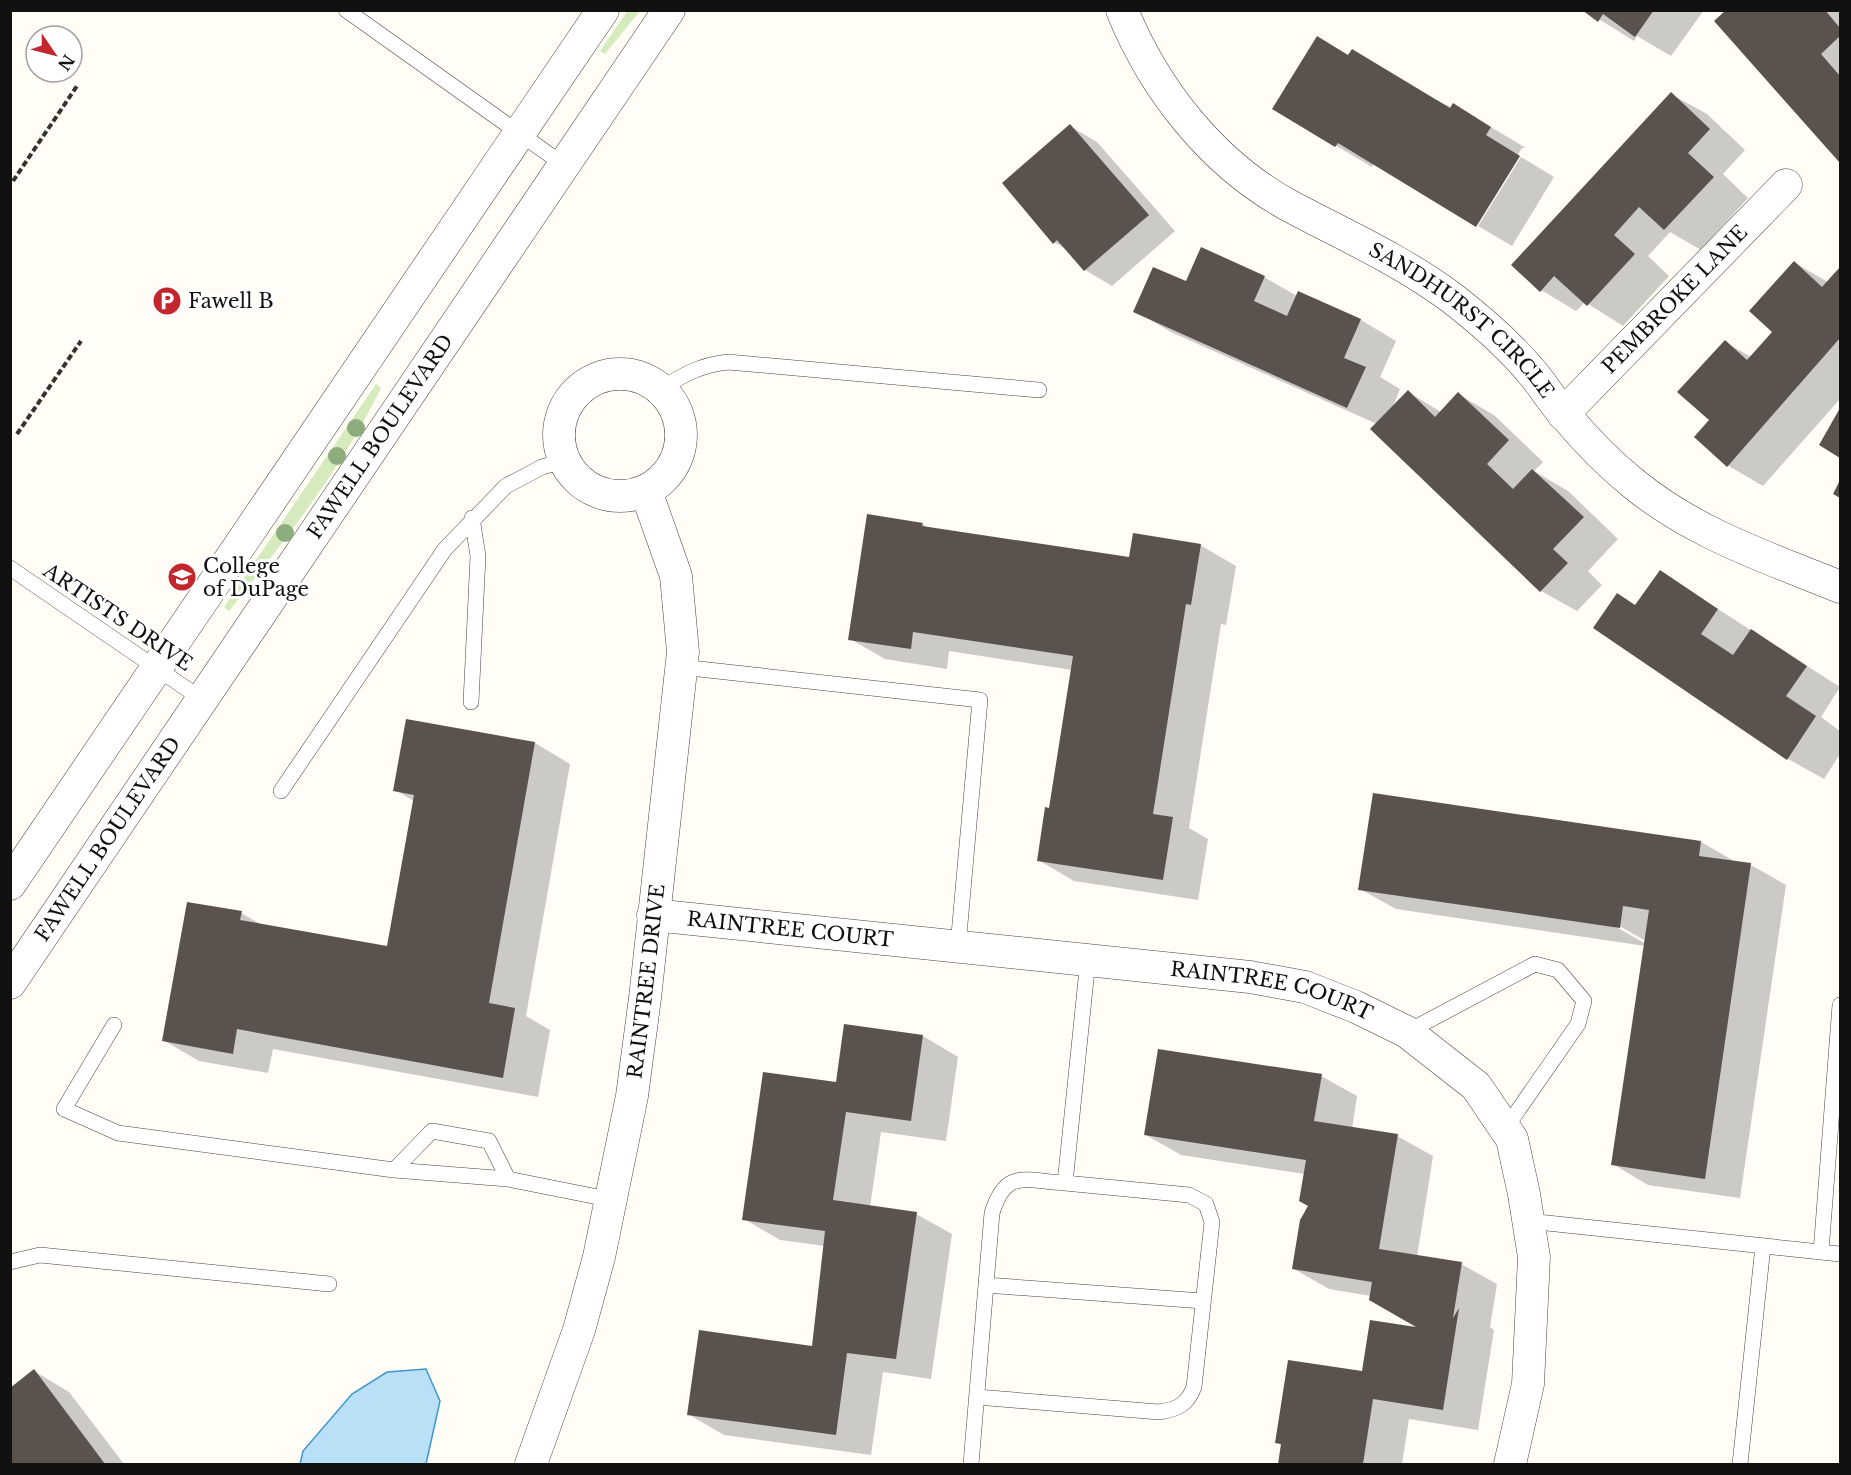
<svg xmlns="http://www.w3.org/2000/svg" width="1851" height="1475" font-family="'Libre Baskerville',serif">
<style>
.green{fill:#d5ebbd}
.water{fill:#b9e0f7;stroke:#3f96cf;stroke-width:1.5}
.shadow{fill:#0003;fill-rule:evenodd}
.building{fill:#5a524d}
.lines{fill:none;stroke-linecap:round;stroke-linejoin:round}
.service-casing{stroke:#444;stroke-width:16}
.minor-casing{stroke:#444;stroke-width:33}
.path{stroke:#333;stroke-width:4;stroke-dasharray:6 3;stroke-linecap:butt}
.service{stroke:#fff;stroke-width:15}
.minor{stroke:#fff;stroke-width:32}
.tree{fill:#8dad7f}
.labels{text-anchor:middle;stroke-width:6;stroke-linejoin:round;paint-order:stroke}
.street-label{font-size:20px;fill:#111;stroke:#fff}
.poi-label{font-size:20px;fill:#111;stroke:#fff;text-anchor:start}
</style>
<rect width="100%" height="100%" fill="#fffdf5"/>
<path class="green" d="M628,10L640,11L605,54L600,51Z
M376,384L381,388C341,470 285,540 229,611L224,607Z"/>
<path class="water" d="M426,1369L440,1401L426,1464H300L303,1451L352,1394L387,1372Z"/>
<path class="shadow" d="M1584,10H1704L1671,56L1637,36L1634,41Z
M1729,10H1840V161L1716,21Z
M1349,57L1489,126L1526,148H1522L1476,225L1374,163L1372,167L1274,109Z
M1671,94L1707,114L1745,150L1723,174L1748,198L1701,250L1670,232L1648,256L1669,276L1623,326L1585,302L1576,311L1541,290Z
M1070,126L1097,142L1175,231L1112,286L1085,270L1068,250L1054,242Z
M1521,157L1554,177L1512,246L1478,226Z
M1795,263L1828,282L1840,269V399L1763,486L1727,465L1711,420L1725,342L1751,357L1774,332Z
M1264,277L1297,296L1299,293L1361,320L1396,341L1380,377L1400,389L1392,409L1408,392L1441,412L1458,394L1494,415L1543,462L1534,471L1568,491L1618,539L1588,571L1602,585L1577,611L1541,591L1377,424L1171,332L1135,311L1187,283Z
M1840,411V456L1821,444Z
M922,524L929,528L1130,559L1200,545L1236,566L1226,625L1221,624L1189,828L1208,839L1198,900L1074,881L1038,860L1051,810L1072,670L949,651L947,669L885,659L850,639Z
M1660,572L1840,687L1821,717L1840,731V754L1824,779L1788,759L1595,628L1637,606Z
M535,743L570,764L526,1016L550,1030L538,1097L273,1049L268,1073L199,1061L163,1040L241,913L264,926L388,948L414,801L395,790Z
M1374,795L1701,842L1736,862L1751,865L1786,885L1740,1198L1648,1185L1613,1164L1645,946L1396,909L1360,889ZM1614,923L1646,941V944L1613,925Z
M923,1036L958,1057L946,1141L881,1132L870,1207L916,1214L952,1234L931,1379L883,1372L871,1455L724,1435L688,1414L813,1348L825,1246L780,1240L744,1219L837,1083Z
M1321,1076L1357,1096L1352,1129L1397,1136L1433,1156L1417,1257L1461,1264L1497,1284L1490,1327L1494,1330L1478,1430L1409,1419L1402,1464H1279L1282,1446L1277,1442L1363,1373L1423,1330L1371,1296L1329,1289L1294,1269L1310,1206L1305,1174L1181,1155L1146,1135Z
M34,1371L69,1392L124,1464H10V1390Z"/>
<path class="building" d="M1582,10H1654L1635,37L1603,14L1598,22Z
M1726,10H1825L1840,28V36L1821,54L1840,76V163L1714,21Z
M1317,36L1348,55L1352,49L1450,108L1453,103L1491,127L1486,135L1520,156L1476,227L1338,143L1335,147L1272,109Z
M1671,92L1710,129L1688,153L1714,177L1664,230L1639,207L1614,235L1635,254L1587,306L1554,276L1540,292L1511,265Z
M1070,124L1149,215L1084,271L1057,240L1053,244L1002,183Z
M1201,247L1265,276L1254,301L1287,316L1298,291L1361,319L1344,358L1366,367L1347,408L1133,312L1153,267L1186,281Z
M1794,261L1822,287L1840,267V338L1727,467L1694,437L1709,420L1677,392L1725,340L1747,360L1772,332L1749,311Z
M1408,390L1435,417L1458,392L1509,440L1487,464L1513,489L1532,469L1584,517L1553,549L1568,563L1540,592L1370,429Z
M1840,408V458L1819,445Z
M1840,480V498L1833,494Z
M867,514L923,523L922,526L1129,557L1133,533L1201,544L1191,605L1186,604L1153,814L1173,817L1163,880L1037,861L1045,807L1049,808L1073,656L913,632L911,649L848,640Z
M1660,570L1718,609L1701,634L1733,655L1751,629L1807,666L1786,696L1816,716L1787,760L1593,628L1617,593L1635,605Z
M406,719L535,742L489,1003L515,1008L503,1078L237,1029L233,1054L162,1041L187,902L242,911L240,920L387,946L414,795L393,791Z
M1373,793L1701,841L1699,856L1751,863L1705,1179L1611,1165L1649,910L1623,906L1620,928L1358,890Z
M844,1024L923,1035L911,1121L846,1112L833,1200L917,1212L896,1359L847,1353L836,1435L687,1415L699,1330L812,1346L825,1231L742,1220L763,1072L836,1082Z
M1158,1049L1322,1074L1314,1121L1398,1134L1379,1249L1462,1262L1453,1318L1459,1308L1443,1410L1373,1399L1363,1464H1278L1281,1444L1275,1443L1288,1360L1362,1371L1370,1320L1416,1327L1369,1300L1372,1282L1292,1269L1300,1220L1308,1206L1299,1201L1306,1160L1144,1135Z
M34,1369L105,1464H10V1388Z"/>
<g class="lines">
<g class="service-casing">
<path id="service" d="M346,10L564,165
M661,389C684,374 701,365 728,362L1039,390
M10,568L203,700
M681,667L980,700L958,946
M471,702L478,556L472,518
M281,791L445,549L506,486L542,467L563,461
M114,1025L64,1109L118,1133L394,1170L508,1179L613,1200
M1407,1032L1535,964L1558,970L1584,1001L1578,1024L1505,1129
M394,1170L432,1131L489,1141L508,1179
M1528,1221L1840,1254
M1821,1252L1840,1005
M10,1262L40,1255L329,1284
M986,1285L1203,1301
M977,1397L1159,1412C1178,1409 1187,1405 1194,1387L1212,1222L1206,1204L1189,1195L1065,1183
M971,1464L992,1213C1006,1168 1025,1181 1065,1183L1088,960
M1740,1464L1763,1246"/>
</g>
<g class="minor-casing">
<g id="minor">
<path id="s1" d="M1122,10C1154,89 1212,163 1288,205C1344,235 1401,260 1452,298C1479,319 1507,343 1529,369C1542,383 1551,400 1564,414C1584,438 1609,464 1634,484C1695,534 1769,558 1840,587"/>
<circle cx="620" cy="435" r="61"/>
<path id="s2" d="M1563,414L1786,185"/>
<path d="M10,884L603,10"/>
<path id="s3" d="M653,915L1250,977L1305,987L1356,1007L1407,1032L1476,1086L1512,1139L1524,1194L1534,1257L1528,1384L1510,1464"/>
<path id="s4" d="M10,983L669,10"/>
<path id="s5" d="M531,1464L579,1330L599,1257L632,1096L645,998L683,652L676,576L646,491"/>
</g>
</g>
<path class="path" d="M13,181L77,86
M17,434L81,341"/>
<use href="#service" class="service"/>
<use href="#minor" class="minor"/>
</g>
<g class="tree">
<circle cx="356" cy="428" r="9"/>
<circle cx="337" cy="456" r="9"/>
<circle cx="285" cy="533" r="9"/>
</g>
<defs>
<g id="parking-disc" transform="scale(1.5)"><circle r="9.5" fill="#c4262e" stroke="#fff"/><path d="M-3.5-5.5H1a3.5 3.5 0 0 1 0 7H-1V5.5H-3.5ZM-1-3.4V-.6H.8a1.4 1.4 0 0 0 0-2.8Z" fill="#fff"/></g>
<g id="university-disc" transform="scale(1.5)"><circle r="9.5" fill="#c4262e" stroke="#fff"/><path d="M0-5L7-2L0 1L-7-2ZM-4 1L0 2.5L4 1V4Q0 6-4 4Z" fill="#fff"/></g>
</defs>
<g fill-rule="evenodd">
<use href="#parking-disc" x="167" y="301"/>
<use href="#university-disc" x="182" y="577"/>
</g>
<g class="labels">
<g class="street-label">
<text dy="7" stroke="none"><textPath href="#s2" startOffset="160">PEMBROKE LANE</textPath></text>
<text dy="7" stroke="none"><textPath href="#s1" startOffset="471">SANDHURST CIRCLE</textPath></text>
<text dy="7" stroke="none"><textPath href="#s4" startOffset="660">FAWELL BOULEVARD</textPath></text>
<text transform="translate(118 617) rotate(34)" y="7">ARTISTS DRIVE</text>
<text dy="7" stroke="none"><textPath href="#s4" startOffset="174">FAWELL BOULEVARD</textPath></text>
<text dy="7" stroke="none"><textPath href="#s3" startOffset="138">RAINTREE COURT</textPath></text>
<text dy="7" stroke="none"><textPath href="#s5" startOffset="498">RAINTREE DRIVE</textPath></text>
<text dy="7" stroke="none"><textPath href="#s3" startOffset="624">RAINTREE COURT</textPath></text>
</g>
<g class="poi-label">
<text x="188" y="308">Fawell B</text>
<text x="203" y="573">College<tspan x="203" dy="23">of DuPage</tspan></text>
</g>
</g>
<rect width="1851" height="1475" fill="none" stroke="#111111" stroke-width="24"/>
<g transform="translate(54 54) rotate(125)"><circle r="28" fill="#ffffff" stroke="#a0a0a0" stroke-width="1.5"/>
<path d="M0-4.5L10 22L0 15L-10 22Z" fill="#c4262e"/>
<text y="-9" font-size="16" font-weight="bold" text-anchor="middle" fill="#111111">N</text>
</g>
</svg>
